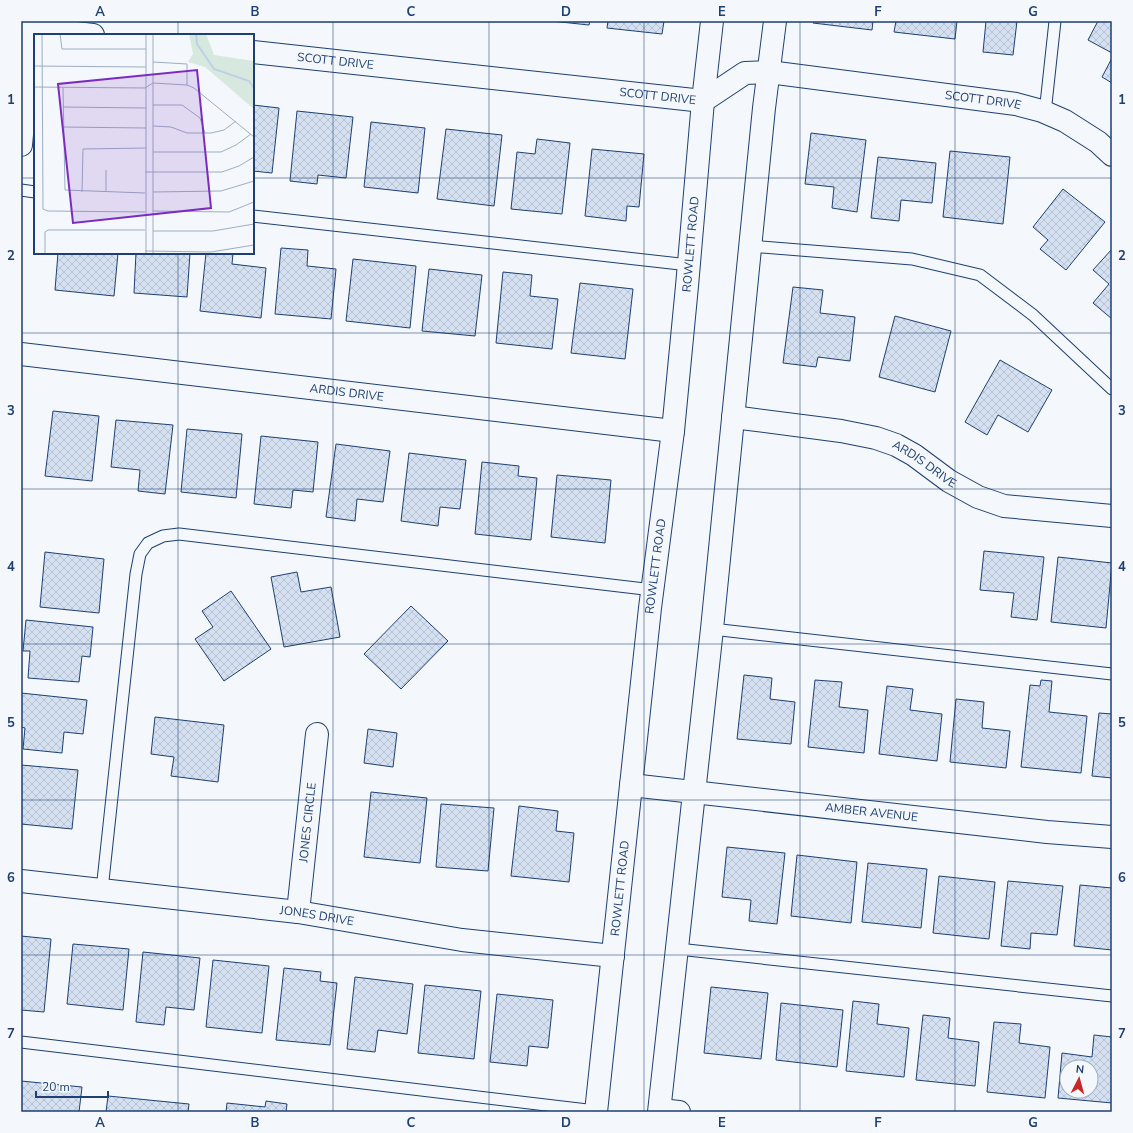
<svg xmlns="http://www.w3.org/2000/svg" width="1133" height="1133" font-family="'Nunito Sans',sans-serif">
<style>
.building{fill:url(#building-cross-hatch);stroke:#1d3f73;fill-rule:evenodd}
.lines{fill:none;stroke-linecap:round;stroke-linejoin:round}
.lane-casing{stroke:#1d3f73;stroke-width:13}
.street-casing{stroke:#1d3f73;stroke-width:24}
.secondary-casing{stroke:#1d3f73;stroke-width:24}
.lane{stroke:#f4f7fb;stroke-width:11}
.street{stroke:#f4f7fb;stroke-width:22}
.secondary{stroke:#f4f7fb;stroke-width:22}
.grid{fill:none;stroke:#1d3f73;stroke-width:1;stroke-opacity:0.55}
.labels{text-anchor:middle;stroke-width:3;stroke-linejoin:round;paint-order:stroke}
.street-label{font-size:12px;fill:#1d3f73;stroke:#f4f7fb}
.inset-river{fill:none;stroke:#bed0e5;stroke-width:2}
.inset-road{fill:none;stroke:#9eadc5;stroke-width:1}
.view{fill:#7b2cbf;fill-opacity:0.15;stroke:#7b2cbf;stroke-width:2}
.inset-edge{fill:none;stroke:#1d3f73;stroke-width:2}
.neatline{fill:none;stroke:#1d3f73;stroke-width:1.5}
.grid-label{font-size:13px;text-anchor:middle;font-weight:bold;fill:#1d3f73}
</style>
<defs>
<pattern id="building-cross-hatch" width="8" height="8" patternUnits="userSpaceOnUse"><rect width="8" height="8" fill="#d5e0f0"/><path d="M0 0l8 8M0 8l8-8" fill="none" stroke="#b6c1d1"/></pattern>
</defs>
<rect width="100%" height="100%" fill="#f4f7fb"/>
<path class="building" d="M551,21H590L589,25Z
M608,21H664L662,34L607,28Z
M814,21H873L872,30L813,23Z
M896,21H957L955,39L894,32Z
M986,21H1017L1013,55L983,52Z
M1098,21H1112V53L1088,40Z
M1112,58V83L1102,77Z
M253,105L279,108L272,173L253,171Z
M297,111L353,117L346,178L318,175L317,184L290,181Z
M371,122L425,128L418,193L364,187Z
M446,129L502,135L494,206L437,199Z
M811,133L866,140L857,212L832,208L834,187L805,184Z
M537,139L570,143L562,214L511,209L517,152L535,154Z
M592,149L644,154L639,207L627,206L626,221L585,216Z
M950,151L1010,157L1003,224L943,217Z
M878,157L936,163L932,203L901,200L899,221L871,218Z
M1063,189L1105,222L1066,270L1040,249L1048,240L1033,227Z
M281,248L308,250L307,266L336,269L331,319L275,314Z
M1112,249V319L1093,303L1109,284L1093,270Z
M58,253H118L114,296L55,290Z
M136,253H190L187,297L134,293Z
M206,253H233L232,264L266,268L261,318L200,311Z
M353,259L416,266L410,328L346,321Z
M429,269L482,275L475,336L422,331Z
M503,272L532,275L530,296L558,299L552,349L496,343Z
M580,283L633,289L625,359L571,353Z
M793,287L823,290L820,313L855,317L850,361L818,357L816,367L783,363Z
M895,316L951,331L935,392L879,377Z
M1000,360L1052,390L1028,432L998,415L987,435L965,422Z
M53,411L99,416L92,481L45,476Z
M116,420L173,425L165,494L138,491L140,470L111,467Z
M187,429L242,434L236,498L181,492Z
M261,436L318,442L313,492L293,490L291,508L254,504Z
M336,444L390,451L383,502L357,499L355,521L326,517Z
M409,453L466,460L460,509L440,507L438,526L401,521Z
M482,462L519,466L518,476L537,478L531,540L475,534Z
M557,475L611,480L605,543L551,537Z
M984,551L1044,557L1037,620L1011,617L1014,593L980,590Z
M45,552L104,559L99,613L40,607Z
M1058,557L1112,563L1106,628L1051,622Z
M297,572L301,592L331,587L340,637L284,647L271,577Z
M231,591L271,649L224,681L195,639L213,627L202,611Z
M411,606L448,641L401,689L364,654Z
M26,620L93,627L90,657L82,656L79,682L28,678L30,651H23Z
M744,675L772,678L770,699L795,702L791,744L737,739Z
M815,680L842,682L839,707L868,710L864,753L808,747Z
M1041,680L1052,681L1049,712L1087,716L1081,773L1021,767L1030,685L1040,686Z
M887,686L913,689L910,710L942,714L937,761L879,754Z
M21,693L87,700L83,734L64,732L62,753L23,749L25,728L21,727Z
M956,699L984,702L982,728L1010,731L1006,768L950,762Z
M1099,713L1112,714V778L1092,776Z
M155,717L224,725L218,782L171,776L174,757L151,754Z
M368,729L397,733L393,767L364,763Z
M21,765L78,770L72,829L21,824Z
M371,792L427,798L420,863L364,857Z
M441,804L494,808L488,871L436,867Z
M519,806L558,811L556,831L574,833L569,882L511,876Z
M727,847L785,853L777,924L749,921L751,900L722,897Z
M797,855L857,862L851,923L791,916Z
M868,863L927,869L921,928L862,922Z
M939,876L995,882L989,939L933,933Z
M1008,881L1063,886L1057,935L1031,933L1030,949L1001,946Z
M1080,885L1112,888V950L1074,946Z
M21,936L51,939L44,1012L21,1010Z
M73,944L129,949L123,1010L67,1004Z
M143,952L200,958L194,1010L166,1007L164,1025L136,1022Z
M213,960L269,966L262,1033L206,1027Z
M284,968L321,972L320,981L337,983L330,1045L276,1040Z
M355,977L413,984L407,1034L378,1030L375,1052L347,1049Z
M425,985L481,991L474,1059L418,1053Z
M711,987L768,993L761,1059L704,1053Z
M497,994L553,1000L548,1048L529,1046L527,1066L490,1062Z
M853,1001L879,1004L877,1024L909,1028L904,1077L846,1071Z
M781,1003L843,1010L837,1067L776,1060Z
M923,1015L950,1018L948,1038L979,1042L975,1086L916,1080Z
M994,1022L1021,1024L1019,1043L1050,1047L1045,1098L987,1092Z
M1094,1035L1112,1037V1103L1058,1098L1062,1053L1092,1057ZM1067,1067H1091V1091H1067Z
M21,1081L82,1087L79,1112H21Z
M108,1096L189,1104L188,1112H106Z
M266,1101L287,1104L286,1112H226L227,1103L265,1107Z"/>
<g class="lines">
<g class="lane-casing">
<path id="lane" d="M1045,113L1055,21
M21,190L35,192
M253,216L689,265
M750,246L912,259L980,275L1033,315L1112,389
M712,629L1112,674
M102,890L136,574L140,554L148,543L163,536L179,534L653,590
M678,949L1112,996
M21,1042L596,1111"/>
</g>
<g class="street-casing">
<g id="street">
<path d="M21,27L93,35"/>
<path id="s1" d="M253,52L703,101L745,73L769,72L1016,104L1042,111L1065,121L1098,142L1112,155"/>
<path d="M21,145L32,28"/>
<path id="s2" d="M21,354L673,431"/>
<path id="s3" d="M733,417L841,431L876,438L896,445L914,455L949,481L978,497L1004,506L1112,516"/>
<path id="s4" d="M631,785L1047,832L1112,837"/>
<path id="s5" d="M21,881L298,912L462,940L613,956"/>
<path id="s6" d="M298,912L317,734"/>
<path d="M660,1110L679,1112"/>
</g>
</g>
<g class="secondary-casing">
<g id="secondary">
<path id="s7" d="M596,1112L650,608L673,431L687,286L703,101L712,21"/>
<path d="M659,1112L712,629L764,108L775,21"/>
</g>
</g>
<use href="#lane" class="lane"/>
<use href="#street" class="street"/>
<use href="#secondary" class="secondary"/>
</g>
<path class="grid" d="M178,21V35M333,21V1112M489,21V1112M644,21V1112M800,21V1112M955,21V1112M21,178H35M253,178H1112M178,253V1112M21,333H1112M21,489H1112M21,644H1112M21,800H1112M21,955H1112"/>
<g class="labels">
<g class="street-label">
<text dy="4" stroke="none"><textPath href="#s1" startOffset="83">SCOTT DRIVE</textPath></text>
<text dy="4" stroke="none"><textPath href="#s1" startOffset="407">SCOTT DRIVE</textPath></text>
<text dy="4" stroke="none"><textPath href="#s1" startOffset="743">SCOTT DRIVE</textPath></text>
<text dy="4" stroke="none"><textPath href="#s7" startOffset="873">ROWLETT ROAD</textPath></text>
<text dy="4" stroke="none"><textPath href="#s2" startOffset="328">ARDIS DRIVE</textPath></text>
<text dy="4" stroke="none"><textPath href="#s3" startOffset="200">ARDIS DRIVE</textPath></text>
<text dy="4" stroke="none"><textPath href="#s7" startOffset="549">ROWLETT ROAD</textPath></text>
<text dy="4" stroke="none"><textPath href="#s4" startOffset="242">AMBER AVENUE</textPath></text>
<text dy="4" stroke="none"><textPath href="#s6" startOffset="90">JONES CIRCLE</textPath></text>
<text dy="4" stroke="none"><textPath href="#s7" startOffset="225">ROWLETT ROAD</textPath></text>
<text dy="4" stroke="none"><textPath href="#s5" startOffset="298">JONES DRIVE</textPath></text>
</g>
</g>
<g transform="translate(34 34)">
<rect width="220" height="220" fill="#f4f7fb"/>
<path d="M155,0H172L180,21L220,27V75L171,33L154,28L159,20Z" fill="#d7e8df"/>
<path class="inset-river" d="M162,0L163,10L180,35L215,47L220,54"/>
<path class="inset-road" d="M8,0L9,175L14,177L111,178M26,0L28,15H112M119,28L153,30V51M0,32L112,33M0,53L111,54L119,49L153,51L160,54L220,103M29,54L31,156L111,159M119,71H148L166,84L171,99M29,73L112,74M119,92L137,93L153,99H177L190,96L202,87M29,93L112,94M119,118H187L202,111L217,100M111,138H188L205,132L220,123M48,158L49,115L112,114M72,158V136M119,158L187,157L220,147M119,177L195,178L220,168M119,197H179L220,190M111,217L177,218L220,211M11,220V198L14,196H111M112,220V0M119,220V0"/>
<path class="view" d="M163,36L177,174L39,189L24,50Z"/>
<rect width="220" height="220" class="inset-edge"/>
</g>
<rect width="1133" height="1133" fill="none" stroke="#f4f7fb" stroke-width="44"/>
<g transform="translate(1079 1079) rotate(6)"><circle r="19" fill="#f4f7fb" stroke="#9eadc5"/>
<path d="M0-3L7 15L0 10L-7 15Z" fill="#c62828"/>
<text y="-6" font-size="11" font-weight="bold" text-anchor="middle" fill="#1d3f73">N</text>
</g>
<path d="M36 1091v6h72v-6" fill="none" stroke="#1d3f73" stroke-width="2"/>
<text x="42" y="1091" font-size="12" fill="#1d3f73" stroke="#f4f7fb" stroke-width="3" paint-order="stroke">20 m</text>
<rect x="22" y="22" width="1089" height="1089" class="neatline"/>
<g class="grid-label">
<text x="100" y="16">A</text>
<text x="255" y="16">B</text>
<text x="411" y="16">C</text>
<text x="566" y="16">D</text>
<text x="722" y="16">E</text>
<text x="878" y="16">F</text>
<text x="1033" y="16">G</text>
<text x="11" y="104">1</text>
<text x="1122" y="104">1</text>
<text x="11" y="260">2</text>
<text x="1122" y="260">2</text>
<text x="11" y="415">3</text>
<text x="1122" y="415">3</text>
<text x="11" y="571">4</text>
<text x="1122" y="571">4</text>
<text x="11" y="727">5</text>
<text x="1122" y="727">5</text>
<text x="11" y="882">6</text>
<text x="1122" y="882">6</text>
<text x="11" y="1038">7</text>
<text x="1122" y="1038">7</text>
<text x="100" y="1127">A</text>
<text x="255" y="1127">B</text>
<text x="411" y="1127">C</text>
<text x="566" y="1127">D</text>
<text x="722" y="1127">E</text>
<text x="878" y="1127">F</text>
<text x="1033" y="1127">G</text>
</g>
</svg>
